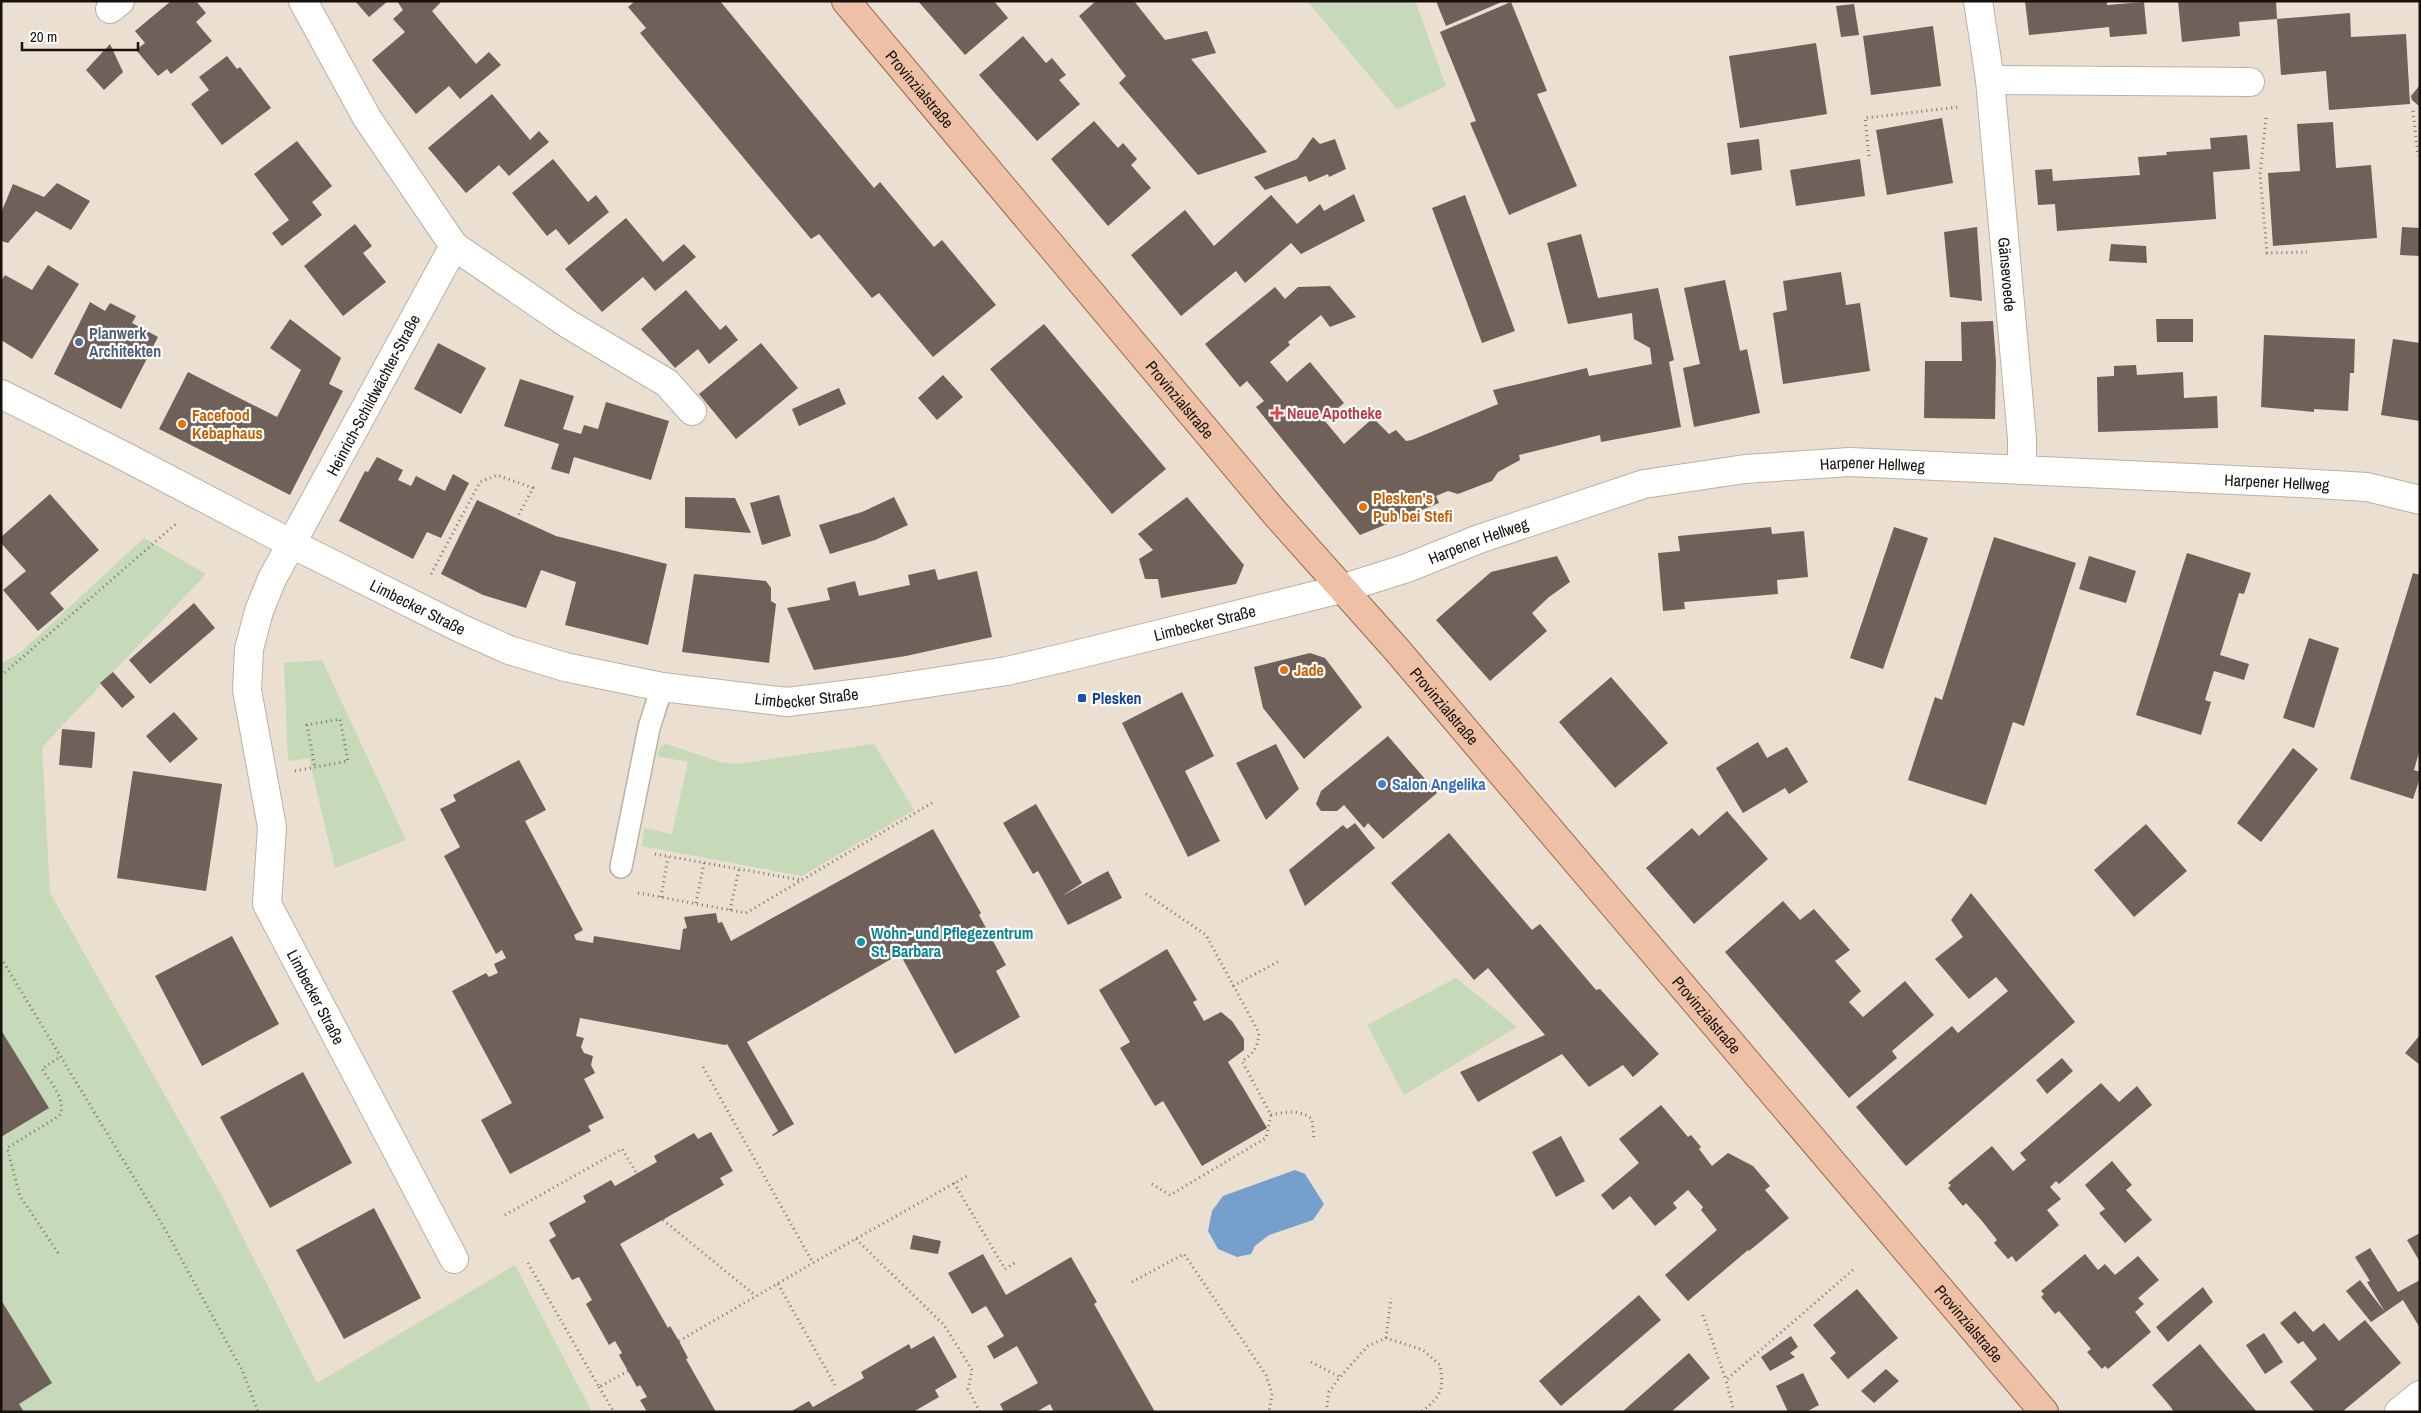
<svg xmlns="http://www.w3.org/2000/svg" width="2421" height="1413" font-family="'Archivo Narrow',sans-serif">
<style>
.green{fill:#c6d9b8}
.water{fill:#74a0cb}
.building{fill:#6f6059}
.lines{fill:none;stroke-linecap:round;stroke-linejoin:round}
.lane-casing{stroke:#bbb1a3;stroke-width:24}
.street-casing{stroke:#bbb1a3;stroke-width:30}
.secondary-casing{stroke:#bbb1a3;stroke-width:30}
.primary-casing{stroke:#9b6849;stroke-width:30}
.path{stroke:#7c756c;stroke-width:3;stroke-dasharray:1 4;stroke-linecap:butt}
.lane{stroke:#fff;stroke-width:21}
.street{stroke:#fff;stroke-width:28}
.secondary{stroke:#fff;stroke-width:28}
.primary{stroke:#eec0a5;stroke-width:28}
.service-dot{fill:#5c6f8a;stroke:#fff;stroke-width:2}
.health-dot{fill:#e0444e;stroke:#fff;stroke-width:2}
.food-dot{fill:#e8710a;stroke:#fff;stroke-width:2}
.transit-dot{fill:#1a4fb4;stroke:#fff;stroke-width:2}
.shop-dot{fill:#3f7fe0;stroke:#fff;stroke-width:2}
.culture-dot{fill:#0f9aa8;stroke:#fff;stroke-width:2}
.labels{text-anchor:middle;stroke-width:4.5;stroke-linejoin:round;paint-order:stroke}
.street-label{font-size:16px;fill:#16130e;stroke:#fff}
.service-label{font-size:16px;font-weight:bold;fill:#4e5e75;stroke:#fff;text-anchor:start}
.health-label{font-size:16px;font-weight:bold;fill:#be3a42;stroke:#fff;text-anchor:start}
.food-label{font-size:16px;font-weight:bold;fill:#c56008;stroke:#fff;text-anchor:start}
.transit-label{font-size:16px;font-weight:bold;fill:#164399;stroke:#fff;text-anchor:start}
.shop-label{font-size:16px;font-weight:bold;fill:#366cbe;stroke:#fff;text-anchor:start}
.culture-label{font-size:16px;font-weight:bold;fill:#0d838f;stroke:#fff;text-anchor:start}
</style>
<rect width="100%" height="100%" fill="#eadfd1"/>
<path class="green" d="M1415,1L1446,86L1397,109L1308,2Z
M144,538L206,574L42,747L50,893L222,1196L317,1383L515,1265L592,1412H1V664L22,651Z
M322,660L406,840L335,868L309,758L288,761L284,663Z
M666,744L721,762L736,764L874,744L914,810L802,876L642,846L644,828L672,834L688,762L657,756L659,748Z
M1456,978L1517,1027L1404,1095L1367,1025Z"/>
<path class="water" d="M1295,1170L1305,1174L1324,1204L1313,1220L1269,1235L1255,1246L1251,1254L1237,1257L1218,1249L1208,1231L1212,1211L1223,1196Z"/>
<path class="building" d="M171,1H196L206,13L196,22L212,41L171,74L167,69L158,76L136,50L145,43L135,31Z
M355,1H388L369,17Z
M397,1H442L432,11L476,64L489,52L501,65L460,99L449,86L416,114L372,60L405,32L393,19L403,10Z
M635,1H720L874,188L880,182L934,247L942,240L996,305L933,357L879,293L872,298L819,234L811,239L640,33L646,28L628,7Z
M918,1H994L1008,18L965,55Z
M1096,1H1134L1165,40L1207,31L1216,53L1191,59L1267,152L1198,175L1119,83L1126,76L1079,16Z
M1436,1H1504L1446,26Z
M2025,1H2107V5L2144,2L2147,34L2110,37L2109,27L2029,35Z
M2178,1H2276L2277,19L2239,22L2240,36L2182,42Z
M1511,2L1547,91L1537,94L1577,186L1509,215L1470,123L1476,121L1440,32Z
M1854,4L1859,35L1841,37L1836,6Z
M2350,13L2351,37L2406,34L2410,104L2329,110L2326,71L2281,75L2277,19Z
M1933,26L1941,86L1871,95L1863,36Z
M1023,36L1046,63L1052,58L1066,75L1059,80L1080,104L1037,141L979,75Z
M1816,43L1827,114L1740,128L1729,56Z
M110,44L123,72L104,90L86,70Z
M227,56L237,69L240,67L271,108L222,145L191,104L209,90L199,77Z
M2420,85V107L2412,100L2411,96Z
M492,94L530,140L539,131L549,142L509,176L499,165L466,193L428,148Z
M1942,118L1953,183L1887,195L1876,130Z
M1094,121L1118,148L1123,143L1137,159L1131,165L1151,188L1108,226L1051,159Z
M2333,122L2336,168L2371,165L2377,238L2273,246L2268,173L2300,171L2297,124Z
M2247,135L2250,169L2213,172L2216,219L2057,231L2055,204L2038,205L2035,170L2052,169L2053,181L2140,175L2138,157L2167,155L2166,152L2211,149L2210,138Z
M1313,137L1320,144L1335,139L1346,169L1329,177L1328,174L1309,182L1306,176L1265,190L1254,177L1297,159Z
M1759,139L1762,170L1731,175L1727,143Z
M297,141L332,186L312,202L322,215L282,246L272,233L289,220L254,174Z
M553,159L588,202L596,195L609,212L569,245L556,229L547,236L512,193Z
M1860,159L1865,196L1796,206L1790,170Z
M57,183L90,201L71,230L36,211L8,243L1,241V213L13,184L44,197Z
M1354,194L1365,221L1301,254L1291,243L1245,283L1236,271L1181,316L1131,255L1185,210L1214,246L1271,195L1297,224L1320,204L1324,211Z
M1465,195L1515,331L1482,343L1432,208Z
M626,218L663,262L684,244L696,257L655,291L643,277L602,312L565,269Z
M355,224L372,246L363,253L386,282L343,316L304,266Z
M1977,227L1982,301L1950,297L1944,232Z
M2402,227L2420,228V256L2400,255Z
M1581,234L1598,298L1658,288L1674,360L1669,362L1681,427L1601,442L1600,435L1519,455L1520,460L1498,472L1492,481L1458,494L1448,491L1436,496L1439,503L1360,535L1256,407L1264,401L1247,381L1240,387L1205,344L1275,287L1285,299L1298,287L1330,286L1356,317L1330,327L1321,315L1288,342L1290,345L1270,362L1287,382L1310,362L1344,403L1324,420L1344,444L1373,418L1389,434L1396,430L1406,441L1412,440L1498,404L1493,390L1587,368L1589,376L1652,364L1650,348L1634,339L1632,313L1568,324L1547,243Z
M2111,244L2146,246L2147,263L2109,261Z
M48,265L79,284L32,359L1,340V281L5,275L32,290Z
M1841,272L1846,305L1860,303L1870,371L1783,384L1773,313L1787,310L1783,281Z
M1725,280L1740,351L1747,349L1760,413L1694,427L1683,368L1700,364L1684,288Z
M686,290L720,330L726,325L738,340L709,364L698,349L675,368L641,329Z
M90,302L105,311L110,303L136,316L132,323L158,337L121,409L54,374Z
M290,319L341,358L329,384L343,391L290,495L159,429L188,372L277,417L301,370L270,348Z
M2156,319H2193V342H2157Z
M1993,321L1996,362L1995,419L1924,418L1925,361H1962L1961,322Z
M1044,324L1166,469L1112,514L990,369Z
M2264,335L2355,339L2354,373H2350L2348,411L2314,409V412L2261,407Z
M2393,339L2420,343V421L2381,415Z
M438,343L486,368L461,414L414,389Z
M761,343L798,388L736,439L699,394Z
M2136,365L2137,375L2183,372L2184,398L2217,396L2218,428L2098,432L2097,377L2114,376V366Z
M943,375L963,397L937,420L918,398Z
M520,379L574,396L563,429L581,434L584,425L598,429L606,402L669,421L651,480L574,457L569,474L551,469L559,444L504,426Z
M839,388L846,404L799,426L792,409Z
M377,457L403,470L398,480L411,486L416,476L445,491L453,474L469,483L441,538L427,532L413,559L339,521L365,471L368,472Z
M50,494L99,550L50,593L64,609L38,631L3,590L26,571L1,543V537Z
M779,495L791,536L762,545L750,503Z
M685,497L735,498L751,533L685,528Z
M894,497L908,525L875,540L830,554L819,525L862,512Z
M1187,497L1244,565L1236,584L1161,598L1158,579H1145L1139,559L1153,550L1138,534Z
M477,500L556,536L667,564L648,645L565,625L576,582L541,570L526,608L483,595L441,574Z
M1771,527L1772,534L1804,531L1808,577L1777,580L1778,594L1684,602L1685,609L1663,611L1658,553L1680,551L1678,536Z
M1894,527L1928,538L1883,669L1850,658Z
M1994,537L2076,563L2024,726L2013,722L1986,805L1908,780L1935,697L1942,700Z
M2187,553L2251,573L2244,594L2239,593L2220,655L2249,664L2244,680L2214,671L2205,700L2211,702L2201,735L2136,715Z
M1557,556L1570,582L1549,597L1532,613L1547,631L1490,681L1436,620L1491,572Z
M2089,556L2136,571L2126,603L2079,589Z
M935,569L938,580L977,571L992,637L906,656L814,670L787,608L830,600L827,588L855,581L859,596L910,585L908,575Z
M2413,573L2420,575V749L2414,770L2420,772V778L2413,799L2350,779Z
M694,574L766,581L771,588V601L776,604L769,663L682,652Z
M194,603L215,628L150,684L129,660Z
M2309,638L2339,648L2314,728L2283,718Z
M1310,653L1325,658L1362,707L1304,759L1263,708L1254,667Z
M113,672L135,697L122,708L100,683Z
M1611,677L1668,743L1615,788L1559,722Z
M1182,692L1214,756L1185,771L1220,841L1188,857L1122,723Z
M174,712L198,739L170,763L146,736Z
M62,729L95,732L92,768L59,765Z
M1388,736L1437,793L1383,839L1368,823L1364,828L1344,805L1337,811H1321L1316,804L1321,791Z
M1758,742L1767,758L1787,747L1808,782L1789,794L1785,788L1743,813L1716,768Z
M1276,744L1299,789L1266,820L1236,763Z
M2293,748L2318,769L2261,842L2237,823Z
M519,760L546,810L525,821L583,930L574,935L576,940L593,943L594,936L680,950L683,929L687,928L684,917L716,913L718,923L722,922L731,941L933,829L981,913L979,915L1006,965L996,971L1020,1017L955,1054L900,954L747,1042L794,1124L773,1136L772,1135L778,1131L727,1044L725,1045L580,1018L576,1036L584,1038L581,1047L584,1053L593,1056L591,1065L595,1073L584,1079L604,1118L588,1126L591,1131L510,1174L481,1120L512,1103L452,991L486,973L489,977L498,973L494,964L506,958L502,950L496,954L444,856L460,847L440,809L456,801L453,795Z
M133,771L222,784L206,891L117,878Z
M1036,804L1082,883L1062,896L1108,871L1122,898L1068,925L1038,871L1033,874L1003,823Z
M1727,811L1768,859L1694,924L1646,868L1692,828L1699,836Z
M1355,823L1375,848L1305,906L1289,870L1343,825L1347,829Z
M2146,824L2187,871L2134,917L2094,870Z
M1449,833L1532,930L1540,924L1596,990L1600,989L1659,1054L1633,1077L1623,1065L1589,1087L1562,1054L1478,1102L1460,1072L1545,1035L1488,968L1474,980L1391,883Z
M1971,893L2075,1022L1906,1166L1856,1107L1952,1026L1958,1033L2008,991L1996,977L1969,999L1935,959L1963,937L1951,920Z
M1783,901L1800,920L1814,909L1850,950L1835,961L1861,991L1849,1002L1863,1017L1905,981L1934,1015L1892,1051L1897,1058L1849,1098L1725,952Z
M232,936L279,1024L202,1066L155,976Z
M1167,949L1197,1000L1193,1002L1204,1021L1221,1012L1232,1021L1244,1039V1050L1228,1062L1267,1128L1202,1166L1163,1101L1155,1106L1120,1048L1130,1042L1099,990Z
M1,1030L49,1108L1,1137Z
M2420,1035V1065L2405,1053Z
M2062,1058L2073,1071L2047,1094L2036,1080Z
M303,1072L352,1163L270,1208L220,1117Z
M2101,1083L2119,1102L2137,1086L2152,1105L2059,1184L2056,1181L2050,1187L2061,1199L2047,1210L2059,1225L2016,1262L2012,1256L2008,1259L1994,1243L1997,1240L1982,1221L1966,1203L1963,1206L1948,1188L1951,1185L1948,1183L1992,1146L2013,1171L2026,1160L2020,1153Z
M1661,1105L1688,1137L1691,1135L1701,1147L1699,1149L1712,1166L1728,1153L1753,1166L1770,1186L1765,1190L1789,1218L1749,1251L1748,1250L1688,1301L1665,1275L1717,1230L1701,1210L1703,1207L1688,1190L1673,1203L1677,1208L1655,1226L1630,1196L1613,1210L1601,1195L1639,1163L1619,1139Z
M711,1132L733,1171L720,1178L724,1185L620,1244L668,1328L670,1326L679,1341L688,1358L686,1359L716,1412H647L640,1400L647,1397L640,1385L637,1387L619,1355L622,1353L615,1341L609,1345L586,1304L592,1300L579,1277L572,1280L549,1240L556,1236L549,1223L586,1202L583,1196L611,1180L615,1186L657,1162L654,1156L694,1133L698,1139Z
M1561,1136L1585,1181L1556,1197L1532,1152Z
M2112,1161L2132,1185L2126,1190L2152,1220L2125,1243L2099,1213L2105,1209L2085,1185Z
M374,1208L421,1298L344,1339L296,1250Z
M2420,1233V1262L2407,1240Z
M913,1235L941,1241L938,1254L910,1249Z
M2370,1248L2398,1292L2420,1280V1328L2403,1300L2371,1322L2346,1291L2360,1280L2385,1312L2367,1282L2370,1281L2355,1257Z
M983,1254L1006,1295L1071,1257L1097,1302L1094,1304L1155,1412H1054L1050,1404L1036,1412H1004L1000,1404L1038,1383L1017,1346L994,1359L987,1346L1004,1336L986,1306L972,1314L948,1273Z
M2085,1254L2098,1270L2105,1264L2115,1275L2138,1256L2159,1280L2138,1298L2144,1304L2135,1312L2151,1332L2108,1369L2105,1366L2102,1369L2087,1352L2091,1349L2059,1311L2055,1314L2041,1297L2044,1294L2041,1291Z
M2203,1287L2213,1302L2168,1342L2156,1327Z
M1857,1289L1898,1338L1848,1379L1830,1358L1836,1353L1813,1325Z
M1639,1295L1661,1320L1561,1406L1539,1381Z
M1,1300L52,1383L19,1404L24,1412H1Z
M2295,1311L2313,1332L2324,1323L2339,1341L2365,1320L2401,1363L2342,1412H2315L2290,1382L2317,1359L2303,1341L2298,1344L2280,1323Z
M2264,1333L2283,1362L2265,1374L2246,1345Z
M934,1336L957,1377L935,1390L939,1397L913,1412H790L809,1401L813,1407L864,1378L861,1372L909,1344L911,1349Z
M1791,1336L1798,1347L1790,1353L1795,1357L1770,1371L1761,1357Z
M2200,1344L2217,1365L2257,1412H2174L2170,1406L2152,1385Z
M1689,1353L1710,1378L1671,1412H1622Z
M1886,1369L1899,1381L1874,1403L1861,1391Z
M1803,1373L1819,1405L1806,1412H1788L1776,1386Z"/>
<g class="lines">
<g class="lane-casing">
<path id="lane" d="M621,867L649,728L662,687"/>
</g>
<g class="street-casing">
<g id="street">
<path id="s1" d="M303,1L367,118L454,246L272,579L259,611L249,649L247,690L272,827L267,904L454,1259"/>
<path id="s2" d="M1978,1L1990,80L2022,438V470"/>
<path d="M110,9L120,1"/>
<path d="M1990,80L2250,82"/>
<path d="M454,246L568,324L667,383L692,411"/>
<path d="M2399,1412L2420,1395"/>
</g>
</g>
<g class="secondary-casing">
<g id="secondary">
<path id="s3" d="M1,394L122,455L292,544L462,629L509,650L565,667L662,687L787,702L869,692L1007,671L1071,656L1341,589L1407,568L1479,539L1644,484L1745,469L1850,462L2299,483L2367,487L2420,500"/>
</g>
</g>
<g class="primary-casing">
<g id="primary">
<path id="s4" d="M846,1L1275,513L1397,650L2044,1412"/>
</g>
</g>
<path class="path" d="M2413,111L2418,156
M2266,118L2260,174L2267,253L2307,252
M1869,156L1865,118L1959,107
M431,574L480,482L497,475L533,488L517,518
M1,676L178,522
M295,771L348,761L340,719L307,725L315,768
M655,854L801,880
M638,893L746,913L932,803
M1146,894L1206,935L1259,1033C1258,1047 1254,1053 1242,1061L1271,1115L1266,1138L1170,1195L1152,1184
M661,897L668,857
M696,903L704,863
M730,910L739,869
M1,958L165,1229L243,1372L258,1412
M1233,986L1281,960
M703,1067L813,1263L967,1176
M1271,1115C1285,1112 1300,1109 1312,1119L1314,1140
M954,1183L1005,1269L1016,1262
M505,1215L622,1149L637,1174
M663,1220L756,1296
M856,1239L944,1325L972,1370L968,1389L980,1412
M58,1253L20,1196L7,1148L59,1116C68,1102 50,1081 42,1069L60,1057
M528,1263L599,1387L628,1371
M1132,1282L1184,1254L1266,1375L1272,1393L1269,1412
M778,1284L835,1385
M1703,1315L1726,1380
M1386,1338L1391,1298
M679,1341L813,1263
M1311,1362L1340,1377
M599,1387L614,1412
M1326,1412L1329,1392L1340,1377L1368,1346L1386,1338L1423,1350L1440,1365C1444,1389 1442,1396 1421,1412
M1734,1412L1726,1380L1853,1270"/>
<use href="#lane" class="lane"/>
<use href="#street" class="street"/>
<use href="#secondary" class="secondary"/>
<use href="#primary" class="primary"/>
</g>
<circle class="service-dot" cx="79" cy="342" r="5"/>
<path class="health-dot" d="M1274.5 405.5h5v5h5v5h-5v5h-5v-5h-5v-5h5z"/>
<g class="food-dot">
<circle cx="182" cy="424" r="5"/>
<circle cx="1363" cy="507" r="5"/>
<circle cx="1284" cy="670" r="5"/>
</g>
<rect class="transit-dot" x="1077" y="693" width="10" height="10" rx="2.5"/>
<circle class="shop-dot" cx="1382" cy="784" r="5"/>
<circle class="culture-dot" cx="861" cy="942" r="5"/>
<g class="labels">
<g class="street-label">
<text dy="6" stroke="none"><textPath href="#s4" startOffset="115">Provinzialstraße</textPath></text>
<text dy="6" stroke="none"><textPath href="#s2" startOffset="275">Gänsevoede</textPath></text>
<text transform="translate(373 395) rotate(-62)" y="6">Heinrich-Schildwächter-Straße</text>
<text dy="6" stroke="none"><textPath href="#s4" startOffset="520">Provinzialstraße</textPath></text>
<text dy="6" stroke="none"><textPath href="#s3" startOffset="1969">Harpener Hellweg</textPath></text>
<text dy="6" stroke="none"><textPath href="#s3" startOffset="2374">Harpener Hellweg</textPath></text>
<text dy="6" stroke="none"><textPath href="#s3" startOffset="1564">Harpener Hellweg</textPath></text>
<text dy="6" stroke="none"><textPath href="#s3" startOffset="468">Limbecker Straße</textPath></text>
<text dy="6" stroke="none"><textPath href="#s3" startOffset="1278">Limbecker Straße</textPath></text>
<text dy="6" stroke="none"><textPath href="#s3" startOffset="872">Limbecker Straße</textPath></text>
<text dy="6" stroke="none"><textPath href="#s4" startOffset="925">Provinzialstraße</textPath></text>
<text dy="6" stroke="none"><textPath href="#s1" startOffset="1104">Limbecker Straße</textPath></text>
<text dy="6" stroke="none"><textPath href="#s4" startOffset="1330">Provinzialstraße</textPath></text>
<text dy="6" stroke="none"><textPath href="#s4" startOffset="1735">Provinzialstraße</textPath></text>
</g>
<g class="service-label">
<text x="89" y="339">Planwerk<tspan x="89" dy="18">Architekten</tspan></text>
</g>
<g class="health-label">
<text x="1287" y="419">Neue Apotheke</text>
</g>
<g class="food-label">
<text x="192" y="421">Facefood<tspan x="192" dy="18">Kebaphaus</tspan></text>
<text x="1373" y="504">Plesken's<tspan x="1373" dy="18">Pub bei Stefi</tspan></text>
<text x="1294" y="676">Jade</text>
</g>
<g class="transit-label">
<text x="1092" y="704">Plesken</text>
</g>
<g class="shop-label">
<text x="1392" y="790">Salon Angelika</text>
</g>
<g class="culture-label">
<text x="871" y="939">Wohn- und Pflegezentrum<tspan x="871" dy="18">St. Barbara</tspan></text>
</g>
</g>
<rect width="2421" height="1413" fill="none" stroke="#16130e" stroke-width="5"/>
<path d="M22 42v8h116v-8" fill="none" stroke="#16130e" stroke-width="2.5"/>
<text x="30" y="42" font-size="15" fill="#16130e" stroke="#ffffff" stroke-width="4" paint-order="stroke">20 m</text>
</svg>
